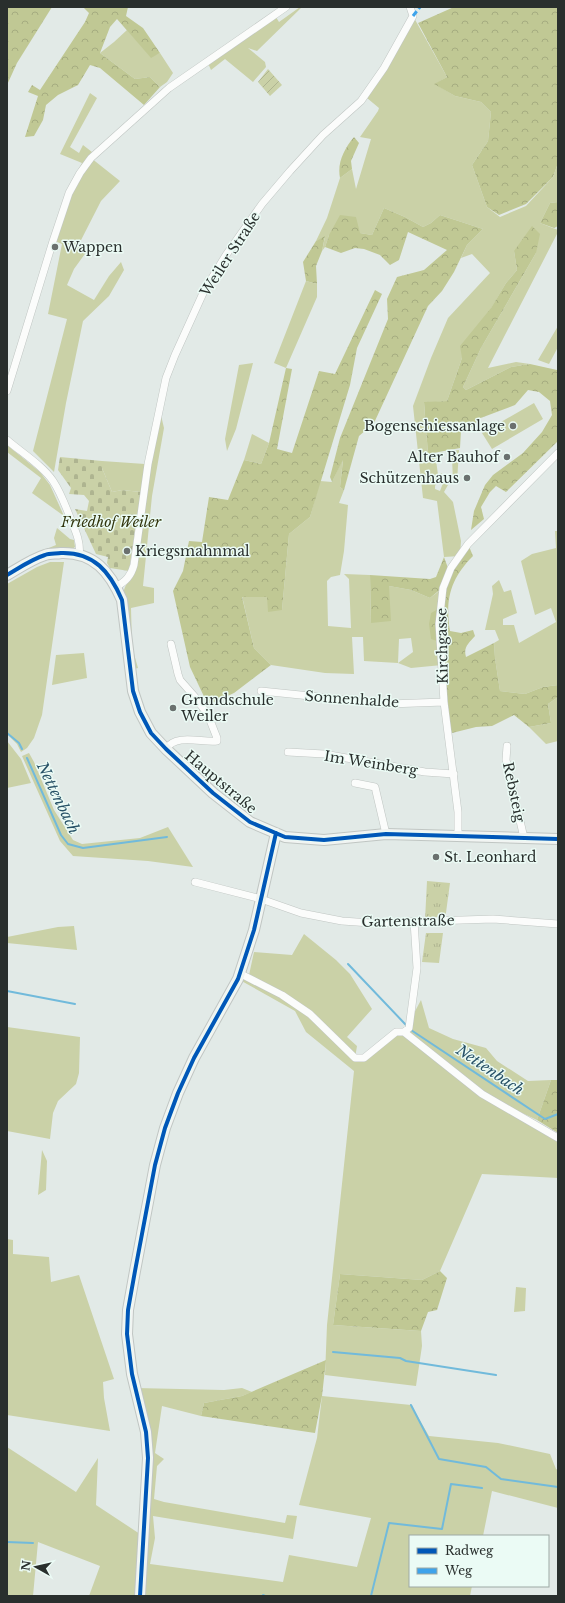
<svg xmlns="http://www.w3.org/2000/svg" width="565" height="1603" font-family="'Libre Baskerville',serif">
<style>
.grass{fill:#cad1a7;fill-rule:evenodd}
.forest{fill:url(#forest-crowns)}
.cemetery{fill:url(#cemetery-stones)}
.park{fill:url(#park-tufts)}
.garden{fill:url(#garden-furrows)}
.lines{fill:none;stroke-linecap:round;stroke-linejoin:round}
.stream{stroke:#71badb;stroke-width:2}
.street-casing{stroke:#c0c6c3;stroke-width:8}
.secondary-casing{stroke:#c0c6c3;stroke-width:12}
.street{stroke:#fbfcfb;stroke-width:7}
.secondary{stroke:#f1f4f2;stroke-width:10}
.quiet{stroke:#3ea3eb;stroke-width:3;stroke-dasharray:6 3;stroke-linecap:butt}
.cycleway-casing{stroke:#ebfbf5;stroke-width:6}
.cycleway{stroke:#0057b8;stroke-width:4}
.poi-dot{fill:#6a706e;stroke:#ebfbf5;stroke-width:1.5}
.labels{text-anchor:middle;stroke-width:3;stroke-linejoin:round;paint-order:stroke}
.poi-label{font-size:14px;fill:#292f2d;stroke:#ebfbf5;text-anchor:start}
.street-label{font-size:14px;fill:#292f2d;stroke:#ebfbf5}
.park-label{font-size:14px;font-style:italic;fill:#32350d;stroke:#ebfbf5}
.water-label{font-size:15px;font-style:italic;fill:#285267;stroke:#ebfbf5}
</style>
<defs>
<pattern id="forest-crowns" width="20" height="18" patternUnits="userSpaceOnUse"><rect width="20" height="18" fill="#c0c894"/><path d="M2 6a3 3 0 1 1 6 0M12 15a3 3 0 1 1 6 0" fill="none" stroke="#a5ac80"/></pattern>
<pattern id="cemetery-stones" width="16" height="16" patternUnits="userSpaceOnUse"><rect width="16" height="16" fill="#cad1a7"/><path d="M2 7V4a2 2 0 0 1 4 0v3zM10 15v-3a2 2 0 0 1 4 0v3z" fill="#aeb490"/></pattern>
<pattern id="park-tufts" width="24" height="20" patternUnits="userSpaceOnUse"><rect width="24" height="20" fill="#cad1a7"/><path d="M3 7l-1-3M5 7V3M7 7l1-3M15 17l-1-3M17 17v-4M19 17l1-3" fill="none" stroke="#aeb490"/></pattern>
<pattern id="garden-furrows" width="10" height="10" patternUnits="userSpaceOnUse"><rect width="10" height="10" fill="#cad1a7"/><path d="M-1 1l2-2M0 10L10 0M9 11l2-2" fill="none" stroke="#aeb490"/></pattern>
</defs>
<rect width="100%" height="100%" fill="#e2eae7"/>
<path class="grass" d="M300,7H302L257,51L248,48L265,62L266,67L253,82L225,59L211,70L207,61L274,14L279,22Z
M413,16L447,77L435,84L455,96L481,102L491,112L488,141L472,165L487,207L500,217L526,206L553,177L558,163V202L550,203L540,223L558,230V232L488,368L516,362L530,364L511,367L466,390L463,387L481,348L536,253L514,251L517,270L506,283L462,358L447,401L424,403L428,454L431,460L432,456L443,452L436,460L438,475L442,473L435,486V489L440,491L443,483L448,485L444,492L453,502L461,541L460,556L444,557L437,501L423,498L413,406L431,358L448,318L490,273L472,254L461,258L467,245L483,229L440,215L431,223L423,227L405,217L384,208L372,235L360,233L329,235L325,247L322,251L325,237L316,241L327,218L340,178L352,169L356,189L371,139L360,137L378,111L379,108L367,98Z
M127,30L151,57L160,53L173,73L167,82L160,87L150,77L135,79L100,53L114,42Z
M90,93L97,98L70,147L79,153L83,145L92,152L91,158L120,181L101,201L78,246L87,251L74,269L67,285L94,300L109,276L121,262L124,270L109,296L83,321L66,403L54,472L33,451L67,319L48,314L62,244L50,239L67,190L82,163L60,154Z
M306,281L317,284V297L286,368L274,363Z
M558,326V347L549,364L538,360Z
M253,363L236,429L227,451L225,439L239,365Z
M534,403L543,419L492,449L482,433Z
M159,407L164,428L152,496L143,586L154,588V603L131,608L132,647L138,668L134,669L123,593L125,587L135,570Z
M252,434L269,443L261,464L244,460Z
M7,445L40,472L50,485L64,516L32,493L41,478L7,452Z
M459,450L457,482H453L452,457L451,453L445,452Z
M343,459L340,487L344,490L339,503L348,505L344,551L340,575L331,577L327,581L328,626L351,628L349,579L344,574L370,575L371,623L389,586L411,590L430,598L443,588L440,641L442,665L411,668L398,663L364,661L363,637H352L354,674L325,673L271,665L254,648L242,596L268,597L282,610L289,534L310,517L320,481L332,482ZM411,638L413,652L398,663L399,639Z
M102,461L145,464L141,492L122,490L112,492L102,468Z
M57,528L70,539L74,540L75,547L71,550H44L56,545L54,538Z
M555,531H558V685L543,687L525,694L500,691L495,658L494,643L499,640L495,630H485L493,594L492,586L499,580L504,592L511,590L517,613L503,619V625H514L519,643L556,622L551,608L535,615L521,561L532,554L556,548Z
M50,562H64L42,715L34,738L27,748L21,752L17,744L7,734V584L37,567Z
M84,653L87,678L52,685L56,655Z
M558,697V741L546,744L529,727L551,723L548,704Z
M7,741L21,759L31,783L7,788Z
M29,753L34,762L54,810L73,840L82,844L140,838L168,827L193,867L148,861L73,856L60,841L22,756Z
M74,926L77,950L7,943V937L58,927Z
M304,934L336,960L350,974L372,1009L347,1037L357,1046L355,1058H364L396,1032H404L421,1000L429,1028L453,1039L486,1048L497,1061L528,1081L551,1080L537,1120L488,1097L558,1138V1178L482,1174L440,1271L422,1280L340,1274L333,1325L421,1331L422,1346L416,1386L325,1375L327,1325L354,1071L306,1032L295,1011L238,979L249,975L254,952L292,955Z
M7,1027L80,1037L79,1073L76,1084L58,1101L53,1113L50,1139L7,1131Z
M42,1150L47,1161L46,1190L38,1195Z
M7,1239L13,1240V1254L49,1257L51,1282L79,1275L114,1379L103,1382L104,1398L110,1431L7,1415Z
M516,1287L526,1288L525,1311L514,1312Z
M136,1388L224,1390L242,1388L252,1392L242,1396L204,1403L201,1416L162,1406L155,1453L164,1459L157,1466L154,1499L164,1502L285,1523L287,1515L297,1516L293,1539L153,1516L155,1538L150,1564L283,1582L289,1555L357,1567L371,1518L299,1505L317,1438L322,1396L411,1405L429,1436L498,1443L550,1454L556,1469L558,1470V1508L492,1491L483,1536H410V1586H472L470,1596H150L140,1593V1596H89L100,1566L38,1542L33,1596H7V1447L76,1492L98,1458L96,1505L143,1536L148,1458Z"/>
<path class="forest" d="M7,7H52L17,63L7,85Z
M83,7H128L126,16L143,28L160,53L151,58L117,19L110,27L100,53L135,79L150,77L160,87L144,105L100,68L90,65L78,85L58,95L46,105L43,120L34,136L25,137L38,96L28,92L32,85L40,90L85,22L89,13Z
M454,7H558V163L553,177L526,204L499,215L487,207L472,165L488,141L491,112L481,102L455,96L434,84L447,77L418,23Z
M354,137L359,143L351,161L352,169L340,178C337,163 344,149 354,137Z
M558,202V226L554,228L540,223L550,203Z
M384,208L405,217L423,227L431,223L440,215L483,229L467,245L454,272L442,291L428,306L374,423L359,436L344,490L340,487L343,460L332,482L330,477L340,438L388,319L387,299L397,277L424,270L447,250L408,232L399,260L390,265L380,255L364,249L355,248L341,253L325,247L329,235L340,215L356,217L360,233L372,235Z
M532,226L540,234L536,253L481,348L463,387L466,390L511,367L530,364L557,370L558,441L506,492L496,486L490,492L481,507L484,519L471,530L474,511L485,485L493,475L523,453L542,432L552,415L550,401L539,392L528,390L515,405L478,419L475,426L461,430L460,448L428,454L424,402L447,401L462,358L460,346L491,308L506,283L517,270L514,251Z
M325,236L322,251L316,266L317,284L306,281L303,262L316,241Z
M375,290L382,294L357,348L350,385L310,517L289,534L282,610L268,612L267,597H242L254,648L271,665L234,693L208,705L190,667L173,591L183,571L189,541L202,542L209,497L228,500L244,460L261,464L269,443L286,368L292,369L277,449L292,453L319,371L335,374Z
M468,544L473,556C450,579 445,600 450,631L461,633L473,630L475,636C469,643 463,647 466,657L494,643L495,658L500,691L525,694L543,687L558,685V697L548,704L551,723L529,727L514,715L492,726L476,727L448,734L440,642L431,639L429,624L431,613L440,608L442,588L430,598L411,590L389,586L391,621L371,623L370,575L430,579L436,577L444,557L448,568Z
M551,1080H558V1133L537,1120Z
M440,1271L447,1278L437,1310L428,1312L421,1331L333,1325L340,1274L422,1280Z
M326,1360L322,1396L315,1433L201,1416L204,1403L242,1396Z"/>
<path class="cemetery" d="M60,457L102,461V468L112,492L122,490L141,492L129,571L110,568L107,563L108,557L96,554L75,509L87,511L89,501L84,495L69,494L71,488L58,470Z"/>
<path class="park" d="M427,881L450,883L445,920H425Z
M426,933H443L439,963L422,962Z"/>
<path class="garden" d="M268,69L282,85L270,96L258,82Z"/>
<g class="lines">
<path class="stream" d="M7,733L19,743L22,749
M27,758L61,835L68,844L83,848L167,837
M348,964L406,1025
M7,991L75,1004
M411,1030L545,1119L558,1114
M333,1352L400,1358L406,1361L496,1375
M411,1405L439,1459L486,1467L501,1479L558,1487
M7,1542L33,1543
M263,1595L265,1596
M371,1596L389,1523L442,1529L451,1484L482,1488"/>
<g class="street-casing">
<path id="street" d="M7,391L53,241L69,193L80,173L91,158L169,88L286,7
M7,440C22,453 42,465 53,481C61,493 66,507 71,520C76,532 81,543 79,555
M116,587C126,581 131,576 134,565L148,464L166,378L175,355L204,291L226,255L262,204L290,171L323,135L361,101L384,68L413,16L410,7
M261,691L389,704L444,702
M507,746L506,760L524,838
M166,749C176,733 202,743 217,741V738L208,715L195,697L180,680L178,674L171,644
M288,752L324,754L425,772L454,774
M355,783L375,787L386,834
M458,835V812L444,702L439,624L443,588L451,568L468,544L558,453
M195,882L261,899L301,913L342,921L371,923L493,919L558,924
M414,921L417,968L409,1028L404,1032L482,1094L558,1138
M239,973L282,995L310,1014L355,1058H364L396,1032H404"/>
</g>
<g class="secondary-casing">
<path id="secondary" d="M7,575C19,568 32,559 45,555C50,553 56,554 61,553C94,552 110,572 122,600L133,691L140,712L151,733L166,749L213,793L250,822L285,837L324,840L386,834L558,839
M140,1596L148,1458L146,1432L132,1374L127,1334L128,1310L135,1271L155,1165L165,1128L178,1093L194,1058L238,979L254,930L276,833"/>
</g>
<use href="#street" class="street"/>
<use href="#secondary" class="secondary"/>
<path class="quiet" d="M413,16L420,7"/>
<g class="cycleway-casing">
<path id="cycleway" d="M7,575C19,568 32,559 45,555C50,553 56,554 61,553C94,552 110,572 122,600L133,691L140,712L151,733L166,749L213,793L250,822L285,837L324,840L386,834L558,839
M140,1596L148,1458L146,1432L132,1374L127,1334L128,1310L135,1271L155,1165L165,1128L178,1093L194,1058L238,979L254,930L276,833"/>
</g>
<use href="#cycleway" class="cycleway"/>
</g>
<g class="poi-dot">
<circle cx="55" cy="247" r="4"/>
<circle cx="513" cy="426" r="4"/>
<circle cx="507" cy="457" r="4"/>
<circle cx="467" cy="478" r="4"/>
<circle cx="127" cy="551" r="4"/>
<circle cx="173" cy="708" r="4"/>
<circle cx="436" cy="857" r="4"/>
</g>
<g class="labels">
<g class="poi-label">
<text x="63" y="252">Wappen</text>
<text x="505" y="431" text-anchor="end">Bogenschiessanlage</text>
<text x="499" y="462" text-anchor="end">Alter Bauhof</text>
<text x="459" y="483" text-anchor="end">Schützenhaus</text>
<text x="135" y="556">Kriegsmahnmal</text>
<text x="181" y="705">Grundschule<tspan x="181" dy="16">Weiler</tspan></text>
<text x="444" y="862">St. Leonhard</text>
</g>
<g class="street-label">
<text transform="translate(230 254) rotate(-57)" y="5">Weiler Straße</text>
<text transform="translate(442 646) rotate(-91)" y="5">Kirchgasse</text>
<text transform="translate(352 699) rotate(4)" y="5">Sonnenhalde</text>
<text transform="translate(371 763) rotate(9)" y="5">Im Weinberg</text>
<text transform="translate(221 782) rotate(40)" y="5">Hauptstraße</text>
<text transform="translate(514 792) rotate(78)" y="5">Rebsteig</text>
<text transform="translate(408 921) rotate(-1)" y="5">Gartenstraße</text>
</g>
<g class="park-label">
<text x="111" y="527">Friedhof Weiler</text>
</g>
<g class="water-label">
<text transform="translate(58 798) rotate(64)" y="5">Nettenbach</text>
<text transform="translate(490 1070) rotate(34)" y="5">Nettenbach</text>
</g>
</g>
<rect width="565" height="1603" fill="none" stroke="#292f2d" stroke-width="16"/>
<rect x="409" y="1535" width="140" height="52" fill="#ebfbf5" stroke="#9da9a5"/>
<rect x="417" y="1548" width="20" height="6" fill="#0057b8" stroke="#9da9a5"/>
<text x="445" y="1555" font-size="12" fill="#292f2d">Radweg</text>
<rect x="417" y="1568" width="20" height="6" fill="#3ea3eb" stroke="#9da9a5"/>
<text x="445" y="1575" font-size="12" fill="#292f2d">Weg</text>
<g transform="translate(36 1567) rotate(278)" stroke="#ebfbf5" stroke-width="3" paint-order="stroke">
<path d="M0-3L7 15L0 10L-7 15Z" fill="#292f2d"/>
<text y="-6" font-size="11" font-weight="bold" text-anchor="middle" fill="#292f2d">N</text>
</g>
</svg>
